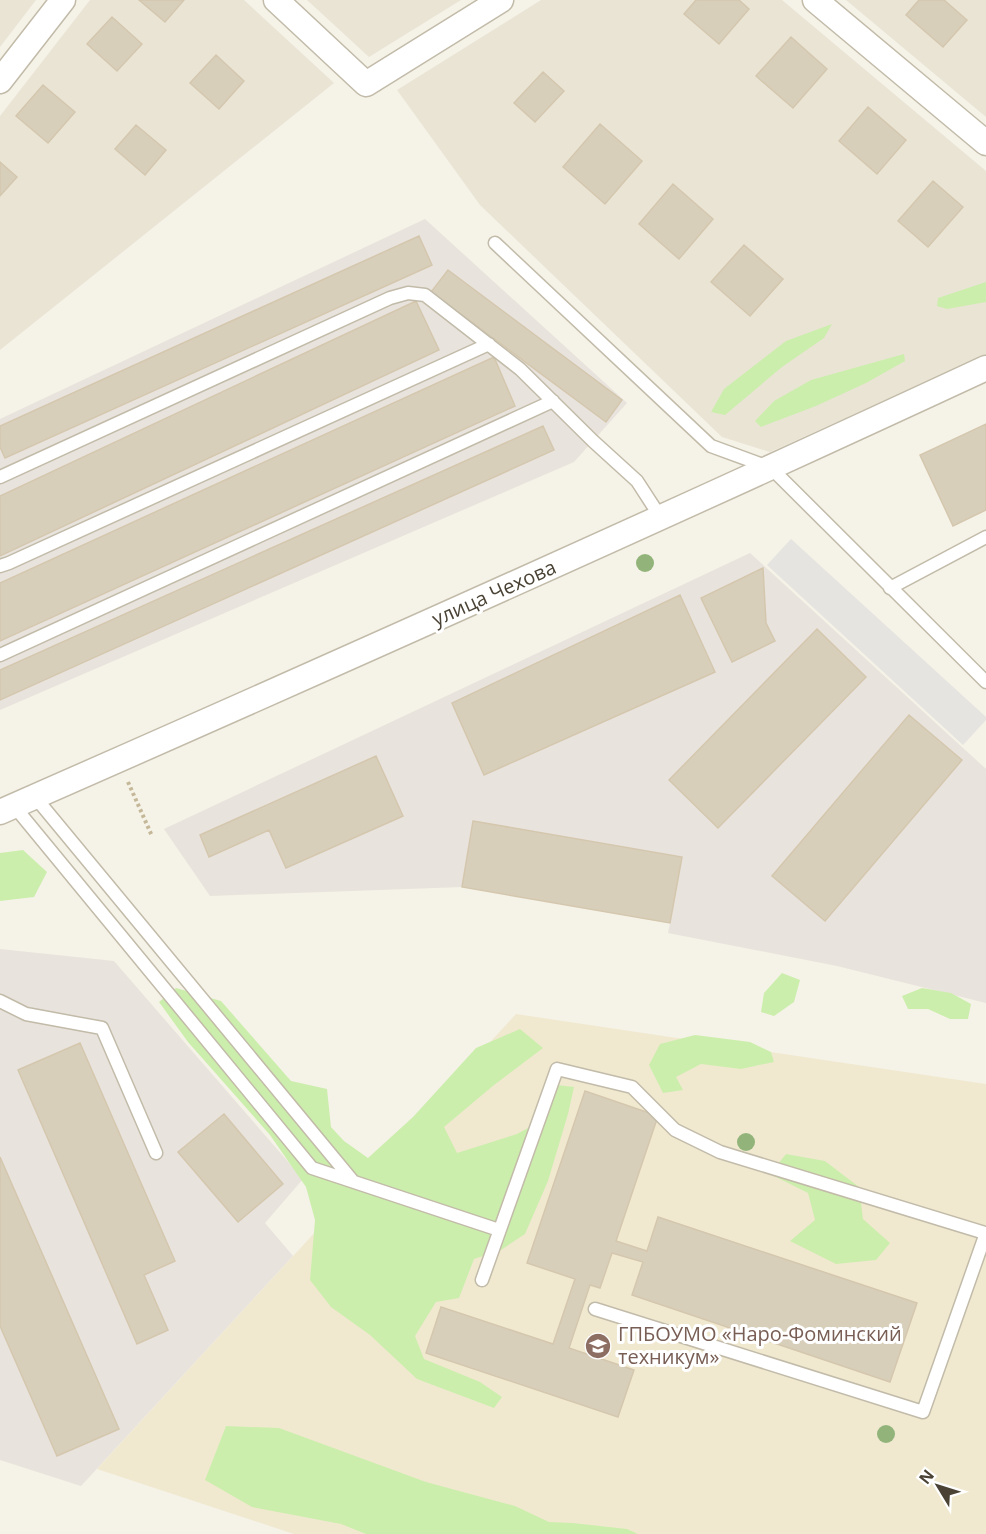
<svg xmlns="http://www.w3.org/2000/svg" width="986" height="1534" font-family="'Open Sans',sans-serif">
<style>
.residential{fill:#eae4d5}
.industrial{fill:#e8e3dc}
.education{fill:#f0e9d0}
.green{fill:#cceeac}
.parking{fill:#e6e4e0}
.building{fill:#d8cfbb;stroke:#d4c7ae;stroke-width:1.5}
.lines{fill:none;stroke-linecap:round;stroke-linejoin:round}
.lane-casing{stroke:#c2bba9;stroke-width:15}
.street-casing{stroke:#c2bba9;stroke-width:27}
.path{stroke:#c5b898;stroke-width:4;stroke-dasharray:3 3;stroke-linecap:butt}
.lane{stroke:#fff;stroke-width:12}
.street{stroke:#fff;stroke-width:24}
.tree{fill:#92b47a}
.labels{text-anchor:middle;stroke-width:6;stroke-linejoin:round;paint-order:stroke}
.street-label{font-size:20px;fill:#4a4335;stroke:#fff}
.education-label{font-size:20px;fill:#785e54;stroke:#fff;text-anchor:start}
</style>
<rect width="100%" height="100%" fill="#f5f2e7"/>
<path class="residential" d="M0,0H36L0,47Z
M90,0H244L334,83L0,350V116Z
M307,0H461L369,57Z
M541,0H782L986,171V355L770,452L722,437L480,205L397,90Z
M846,0H986V117Z"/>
<path class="industrial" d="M425,219L627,403L574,462L0,710V419Z
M750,553L986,769V1003L837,966L668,933L670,923L462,887L210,896L164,829Z
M0,949L114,961L303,1179L265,1223L293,1256L81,1486L0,1460Z"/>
<path class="education" d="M516,1014L986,1084V1534H294L97,1469Z"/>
<path class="green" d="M986,282V302L947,309L937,306L938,298Z
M832,324L824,338L782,367L725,415L711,412L724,389L786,341Z
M904,354L905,361L866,383L816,406L761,427L755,421L774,401L811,380Z
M23,850L47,872L34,897L0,901V853Z
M782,973L800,980L794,1002L774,1016L761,1012L764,993Z
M176,988L221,1001L291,1081L327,1089L331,1127L344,1141L368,1158L413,1117L476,1048L520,1029L543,1048L494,1085L444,1127L457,1153L517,1134L543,1120L557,1085L574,1087L568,1114L548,1181L525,1234L501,1250L474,1259L459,1298L436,1302L415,1336L424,1359L480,1382L502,1397L494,1408L417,1379L370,1335L331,1307L310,1280L315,1220L306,1187L270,1135L188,1042L159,1002Z
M922,988L951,993L971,1004L968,1019H950L928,1009H908L902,996Z
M695,1035L750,1042L771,1052L774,1062L741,1069L701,1064L676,1077L683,1090L663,1093L649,1065L660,1044Z
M786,1154L825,1161L859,1187L863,1219L890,1243L876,1260L836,1264L790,1241L815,1220L808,1193L770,1174Z
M226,1426L279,1428L426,1482L515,1506L549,1522L573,1523L627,1529L638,1534H366L341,1524L252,1507L205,1480Z"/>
<path class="parking" d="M791,539L986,717V720L963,745L767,565Z"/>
<path class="building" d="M139,0H184L165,22Z
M696,0H739L749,9L719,44L684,14Z
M919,0H944L967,20L943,47L906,15Z
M112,17L142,44L117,71L87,44Z
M791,37L827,69L793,108L756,76Z
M216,55L244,81L219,109L190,83Z
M543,72L564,91L535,122L514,103Z
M43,85L75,112L48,143L16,116Z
M868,107L906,140L877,174L839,141Z
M600,124L642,161L605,204L563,167Z
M136,125L166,150L145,175L115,149Z
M0,162L17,177L0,196Z
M933,181L963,207L928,247L898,221Z
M673,184L713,219L679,259L639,224Z
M419,236L432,265L5,458L0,447V426Z
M744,245L783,279L750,316L711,282Z
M448,270L622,400L606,422L431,292Z
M416,301L439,350L0,556V496Z
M494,357L515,406L0,641V583Z
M986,424V510L953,526L920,455Z
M543,426L554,450L0,700V670Z
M763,568L766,623L775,641L732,662L701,598Z
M680,595L715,672L484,775L452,703Z
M817,629L866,677L718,828L669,780Z
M909,715L962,760L825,921L772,876Z
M376,756L403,816L286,868L269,830L209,857L200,835Z
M473,821L682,857L670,923L462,887Z
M80,1043L175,1261L144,1275L168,1330L137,1344L18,1070Z
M585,1091L658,1116L616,1241L647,1251L658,1217L917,1303L890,1382L632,1295L643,1262L612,1253L600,1288L590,1285L569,1348L634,1370L618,1417L426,1353L441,1307L553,1344L575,1279L527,1263Z
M224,1114L283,1184L238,1222L178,1152Z
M0,1157L119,1429L57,1456L0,1326Z"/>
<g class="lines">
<g class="lane-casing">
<path id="lane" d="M495,243L711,446L771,468L986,682
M0,477L390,298L408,293L425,295L520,369L593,441L637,481L661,518
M0,566L9,563L489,344
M890,588L986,537
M0,655L553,401
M35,797L352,1180
M14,806L312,1168L499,1230
M0,1001L26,1014L102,1028L156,1153
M482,1280L557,1069L632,1087L675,1130L720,1152L985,1233
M595,1309L923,1412L986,1233"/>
</g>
<g class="street-casing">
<path id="street" d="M276,0L366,84L501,0
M815,0L986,143
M0,81L63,0
M0,812C330,667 659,520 986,368"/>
</g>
<path class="path" d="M128,782L152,836"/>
<use href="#lane" class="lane"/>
<use href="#street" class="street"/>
</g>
<g class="tree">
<circle cx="645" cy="563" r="9"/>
<circle cx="746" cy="1142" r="9"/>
<circle cx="886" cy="1434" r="9"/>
</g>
<defs>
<g id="university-disc" transform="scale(1.35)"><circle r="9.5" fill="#8d6e63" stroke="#fff"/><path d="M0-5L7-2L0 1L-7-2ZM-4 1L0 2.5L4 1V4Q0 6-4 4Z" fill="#fff"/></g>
</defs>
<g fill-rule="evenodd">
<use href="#university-disc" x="598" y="1346"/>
</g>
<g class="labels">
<g class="street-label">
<text transform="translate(494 593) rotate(-24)" y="7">улица Чехова</text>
</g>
<g class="education-label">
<text x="618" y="1341">ГПБОУМО «Наро-Фоминский<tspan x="618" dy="23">техникум»</tspan></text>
</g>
</g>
<g transform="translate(938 1486) rotate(308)" stroke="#ffffff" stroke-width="4.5" paint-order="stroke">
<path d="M0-4.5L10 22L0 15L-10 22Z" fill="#4a4335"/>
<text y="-9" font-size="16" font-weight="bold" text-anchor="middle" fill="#4a4335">N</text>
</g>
</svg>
